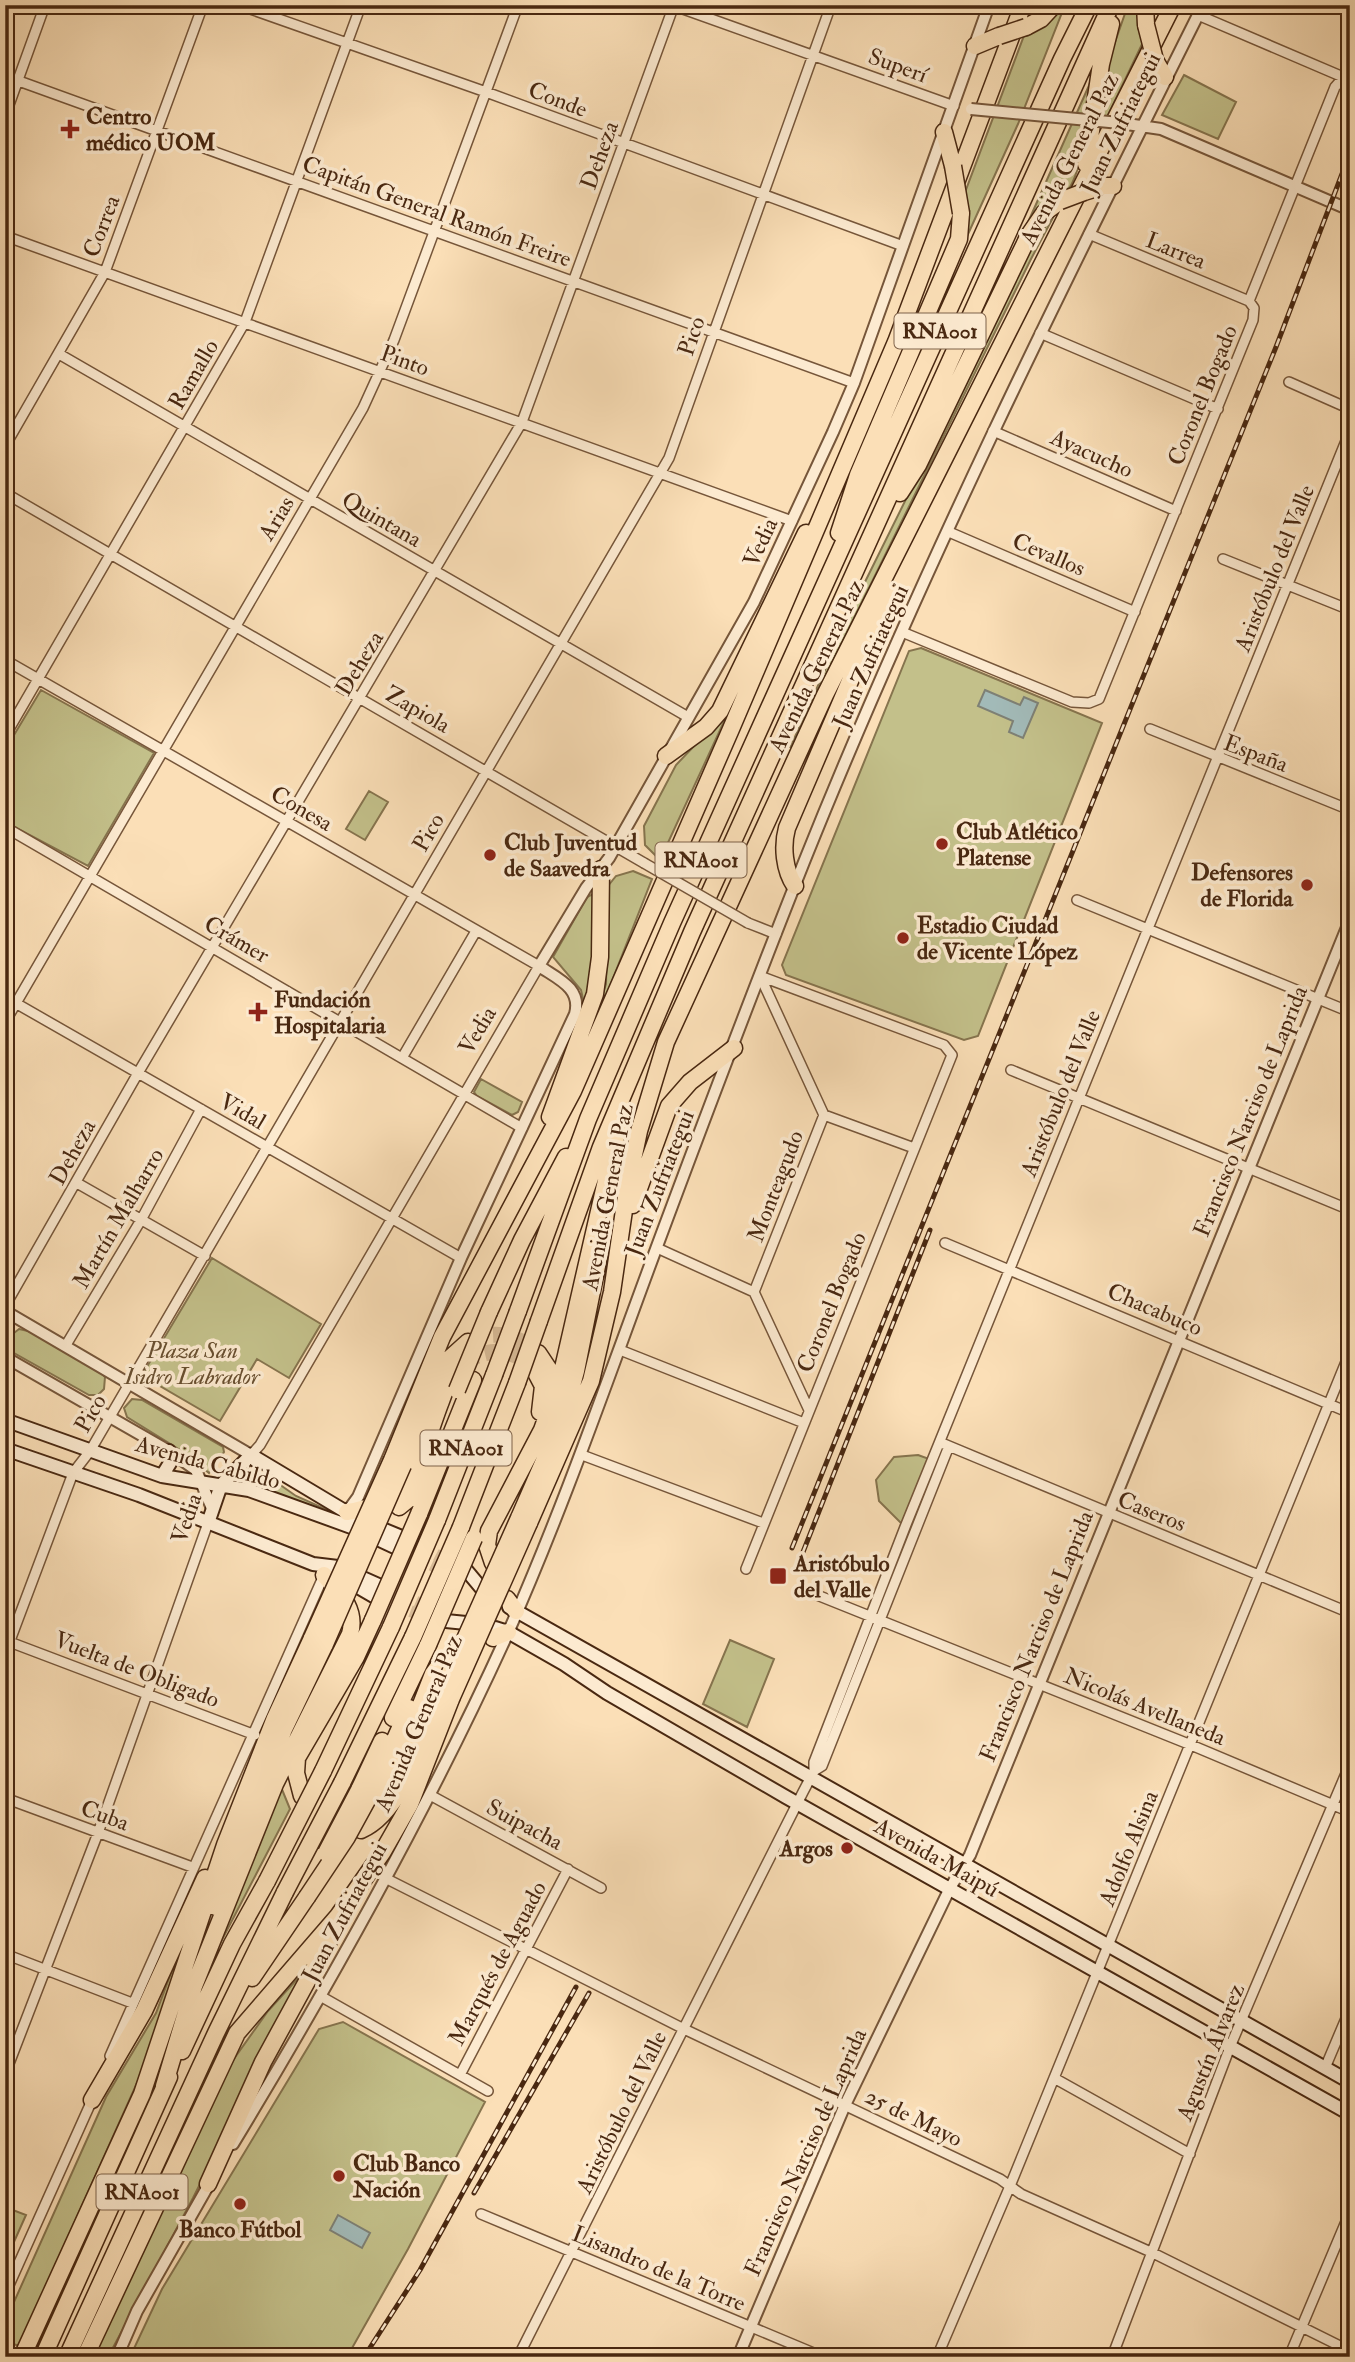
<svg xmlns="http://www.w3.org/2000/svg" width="1355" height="2362" font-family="'IM FELL Double Pica',serif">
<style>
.green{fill:#c3c08a;stroke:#86744e;stroke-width:2}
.water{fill:#a2bab8;stroke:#7e8075;stroke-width:2}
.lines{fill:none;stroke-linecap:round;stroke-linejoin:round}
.secondary-tunnel{stroke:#d7ba96;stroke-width:12;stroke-dasharray:12 6;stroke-linecap:butt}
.motorway-tunnel{stroke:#d7ba96;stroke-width:16;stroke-dasharray:16 8;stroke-linecap:butt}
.minor-casing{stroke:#76563a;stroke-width:12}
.tertiary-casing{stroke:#76563a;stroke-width:14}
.secondary-casing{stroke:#492811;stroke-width:16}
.motorway-casing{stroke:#492811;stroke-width:19}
.minor{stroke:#fcead0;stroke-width:9}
.tertiary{stroke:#fcead0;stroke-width:10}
.secondary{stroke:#fcead0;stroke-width:12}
.motorway{stroke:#fbdfb7;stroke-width:16}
.rail-casing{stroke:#492811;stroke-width:5}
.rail{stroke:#fcead0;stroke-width:2.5;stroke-dasharray:8;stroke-linecap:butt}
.minor-bridge-casing{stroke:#76563a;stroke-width:12;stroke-linecap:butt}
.tertiary-bridge-casing{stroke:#76563a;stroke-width:14;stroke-linecap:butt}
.motorway-bridge-casing{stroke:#492811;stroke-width:19;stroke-linecap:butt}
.minor-bridge{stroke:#fcead0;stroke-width:9}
.tertiary-bridge{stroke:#fcead0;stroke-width:10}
.motorway-bridge{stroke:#fbdfb7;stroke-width:16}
.poi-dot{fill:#8f2418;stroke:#fcead0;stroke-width:2.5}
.labels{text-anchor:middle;stroke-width:7;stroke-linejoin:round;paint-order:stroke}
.shield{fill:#fcead0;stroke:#7f624a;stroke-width:2}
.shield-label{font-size:21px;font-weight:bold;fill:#492811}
.street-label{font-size:23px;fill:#492811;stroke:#fcead0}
.poi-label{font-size:23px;font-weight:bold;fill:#492811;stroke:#fcead0;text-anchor:start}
.park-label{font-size:23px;font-style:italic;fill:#684e2f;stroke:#fcead0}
</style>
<rect width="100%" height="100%" fill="#fbdfb7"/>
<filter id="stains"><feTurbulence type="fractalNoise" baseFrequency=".00286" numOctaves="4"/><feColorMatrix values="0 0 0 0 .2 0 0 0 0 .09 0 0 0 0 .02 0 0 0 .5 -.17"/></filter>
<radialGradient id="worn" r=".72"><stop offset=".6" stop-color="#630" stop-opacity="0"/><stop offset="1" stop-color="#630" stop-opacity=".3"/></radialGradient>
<path class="green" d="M1062,5H1065L1018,124L959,254L964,195L1025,33L1057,12Z
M1128,5H1139L1145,38L1100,132L1106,68Z
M1184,75L1236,102L1218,139L1162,115Z
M1091,81C1087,111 1085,169 1066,193C1056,206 1038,218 1025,229Z
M1056,212L1031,259L790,748L860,592L1025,259L1044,224Z
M782,596L660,860L645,845L644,826L676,765L700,740Z
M921,648L1102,723L978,1036L964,1040L786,975L782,965L909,651Z
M41,690L154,753L88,866L5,822V750Z
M369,791L388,802L365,840L346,829Z
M633,871L652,879L579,1065L606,984L608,886L616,876Z
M593,894L595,950L585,1008L581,990L553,957L587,897Z
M481,1079L522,1102L518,1112L512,1115L477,1096L474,1092Z
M212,1258L321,1324L289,1378L257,1359L220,1421L148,1379L145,1370Z
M19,1329L28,1331L100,1371L105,1377L104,1389L98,1395H89L14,1353L9,1346V1337Z
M132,1399L142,1400L223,1447L224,1452L209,1473L185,1453L127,1417L124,1408Z
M918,1455L932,1460L905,1527L879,1501L876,1480L894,1457Z
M256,1474L266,1475L296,1496L341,1516L340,1519L249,1484L247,1482Z
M730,1640L774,1659L747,1727L703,1704Z
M281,1787L290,1809L211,1961Z
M185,1936L154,2039L137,2083L19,2346L5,2341V2322L106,2097L156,2013Z
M310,1965L193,2198L108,2357H92L226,2070L268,2011Z
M343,2022L485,2102L408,2249L347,2357H130L162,2289L319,2029Z
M5,2207L26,2215L5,2262Z"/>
<path class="water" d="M985,690L1020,705L1024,697L1038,703L1023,738L1009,732L1013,721L978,706Z
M338,2215L370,2233L362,2248L330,2230Z"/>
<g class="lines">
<path class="secondary-tunnel" d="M404,1538L454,1564
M399,1549L450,1574
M383,1587L448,1616
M377,1598L428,1618"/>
<path class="motorway-tunnel" d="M470,1341C495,1329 517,1335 538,1353
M463,1363C486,1348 513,1347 533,1367"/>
<g class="minor-casing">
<path id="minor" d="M239,5L486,92L903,246
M672,5L954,106
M1198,15L1343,77
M5,76L854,383
M5,116L45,5
M1089,234L1249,301
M5,236L792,521
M1040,333L1218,409
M59,354L688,717
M1289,382L1350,409
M993,431L1176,511
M5,446L105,272L203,5
M5,493L644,863
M949,532L1135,612
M1223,559L1350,610
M902,632L1072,702L1089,703L1099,699L1253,320L1254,308L1249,301L1335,87L1350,70
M5,660L539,966L260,1445L251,1455
M1150,729L1350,810
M5,736L245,322L361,5
M5,827L522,1128
M1077,900L1350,1012
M748,923L776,934
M760,976L824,1115L754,1292L809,1410
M5,997L461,1258
M5,1022L363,408L394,340L518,5
M402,1058L476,931
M1011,1070L1350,1210
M824,1115L914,1148
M77,1183L205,1256
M945,1243L1350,1413
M657,1248L754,1292
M5,1306L138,1073L522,422L674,5
M66,1345L141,1220L201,1109
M620,1350L804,1423
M944,1444L1350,1613
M582,1455L763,1523
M746,1569L952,1055L944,1045L760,976
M807,1591L1191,1745L1350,1812
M7,1641L255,1735
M5,1654L73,1473L90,1451L669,458L831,5
M814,1771V1762L905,1527L1350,431
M430,1795L601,1888
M5,1798L192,1867
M387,1879L684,2029L1000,2179L1021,2194L1153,2253L1350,2351
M5,1954L132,2003
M322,1997L488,2091
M110,2056L324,1575
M1325,2068L1350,2009
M5,2074L98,1833L208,1523
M460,2075L568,1869
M1054,2078L1190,2154
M481,2214L823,2357
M5,2294L93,2098
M5,2351L15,2355
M413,2353L420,2357
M518,2357L803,1792L814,1771L822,1766L949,1446
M937,2357L1010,2186L1350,1352
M1112,2357L1230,2047L1350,1764
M1289,2357L1350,2212"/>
</g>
<g class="tertiary-casing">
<path id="tertiary" d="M1120,123L1161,129L1350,210
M5,1311L251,1455
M5,1357L169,1451L196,1470L211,1506
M347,1512L358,1497L461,1258L575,1014C582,988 558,979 539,966L586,888L609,858L754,602L833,432L854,383L989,5
M233,2144C333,1979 427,1811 507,1635C563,1509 608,1378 656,1249C704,1120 753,990 804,862C921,570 1062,287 1203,5
M117,2357L137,2311L212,2179
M738,2357L845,2105L950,1888L970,1855L1350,920"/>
</g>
<g class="secondary-casing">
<path id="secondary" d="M5,1420L162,1476L249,1490L354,1528L399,1549
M5,1449L139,1495L313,1564L338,1567L383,1587
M162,1476L170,1463L169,1451
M208,1523L221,1485L251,1455L358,1519L404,1538
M467,1571L482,1589
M346,1580L377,1598
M509,1607L1350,2082
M446,1621L466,1623
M495,1628L508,1632L564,1664L607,1693L786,1797L1350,2114"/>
</g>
<g class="motorway-casing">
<path id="motorway" d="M1145,5L1146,25
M1026,27L1041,19L1054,5
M975,46L999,36
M1155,60L1165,77
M944,132L953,166
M1086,164L1101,64L1111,24
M1084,192L1103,186H1113
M900,493L918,465L1029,235L1044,213L1060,201
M839,533L858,475L959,239L961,213
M666,756L706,727L720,711L806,533
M795,886C784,870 782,846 787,828L889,590
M550,1117L595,994L600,957L601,869
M633,1205L669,1106L690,1082L734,1048
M518,1311L588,1119L672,923L1062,59L1089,5
M489,1312L522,1240L566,1157
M539,1321L601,1147L692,932L1111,5
M538,1353L550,1371L553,1392
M533,1367L543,1386L540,1412
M392,1460L442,1337L573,1091L731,729L896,342L1023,5
M403,1465L448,1360L468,1342
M399,1507L416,1493L429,1463
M347,1512C419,1501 418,1460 441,1401C446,1388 450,1373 461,1363
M419,1514L473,1380
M519,1518L564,1415L576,1371L604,1231
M437,1520L494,1375
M529,1523L591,1381L612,1292L628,1183L639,1131L666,1042L825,695L1173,5
M461,1527L517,1383
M493,1563L487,1545L489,1531L542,1430L561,1377L619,1124
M507,1599L516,1611
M493,1638L508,1632
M393,1718L428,1645
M323,1771L391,1627
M342,1783L413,1637
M359,1790L382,1741
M370,1795L409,1708
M302,1796L296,1773L297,1758L356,1657L373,1620
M368,1812L387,1791L433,1674L441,1663L454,1655
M361,1830C404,1811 422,1737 440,1695
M216,1907L284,1729L325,1644
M252,1978L307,1897
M182,2051L232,1944L267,1881
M164,2086L194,1986L275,1784L350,1634C357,1609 339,1592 324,1575
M92,2100L144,2011L205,1878
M208,2184L263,2062L335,1930
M22,2357L142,2094L225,1845L275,1718L312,1638
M43,2357L169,2077
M67,2357L216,2033L285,1892
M85,2357L237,2033L338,1916L382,1853L410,1804L451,1699"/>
</g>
<use href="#minor" class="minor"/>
<use href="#tertiary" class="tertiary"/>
<use href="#secondary" class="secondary"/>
<use href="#motorway" class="motorway"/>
<g class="rail-casing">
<path id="rail" d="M792,1548L1276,347L1350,153
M803,1552L930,1230
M474,2193L589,1993
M364,2357L420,2270L576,1987"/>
</g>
<use href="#rail" class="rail"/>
<g class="minor-bridge-casing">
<path id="minor-bridge" d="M644,863L748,923"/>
</g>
<g class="tertiary-bridge-casing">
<path id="tertiary-bridge" d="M971,109L1120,123"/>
</g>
<g class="motorway-bridge-casing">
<path id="motorway-bridge" d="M1146,25L1155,60
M999,36L1026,27
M953,166L961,213
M1060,201L1084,192
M494,1375L518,1311
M517,1383L539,1321
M457,1390L489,1312
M373,1620L419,1514
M391,1627L437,1520
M413,1637L461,1527
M312,1638L392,1460
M325,1644L403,1465
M428,1645L474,1538
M440,1695L519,1518
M451,1699L529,1523
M326,1853L359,1790
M267,1881L323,1771
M285,1892L342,1783
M307,1897L347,1837L370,1795"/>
</g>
<use href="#minor-bridge" class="minor-bridge"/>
<use href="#tertiary-bridge" class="tertiary-bridge"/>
<use href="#motorway-bridge" class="motorway-bridge"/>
</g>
<g class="poi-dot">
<path d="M66.5 118.5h7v7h7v7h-7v7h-7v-7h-7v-7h7z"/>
<circle cx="942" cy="844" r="7"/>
<circle cx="490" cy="855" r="7"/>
<circle cx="1307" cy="885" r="7"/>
<circle cx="903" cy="938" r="7"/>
<path d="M254.5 1001.5h7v7h7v7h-7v7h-7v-7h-7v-7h7z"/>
<rect x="769" y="1567" width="18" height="18" rx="3.5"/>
<circle cx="847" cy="1848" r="7"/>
<circle cx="339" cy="2176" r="7"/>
<circle cx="240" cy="2204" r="7"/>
</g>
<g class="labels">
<g class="shield">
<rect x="894.5" y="313.5" width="91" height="35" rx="5"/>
<rect x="655.5" y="842.5" width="91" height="35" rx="5"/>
<rect x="420.5" y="1430.5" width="91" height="35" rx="5"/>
<rect x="96.5" y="2174.5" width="91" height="35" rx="5"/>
</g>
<g class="shield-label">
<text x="940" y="338">RNA001</text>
<text x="701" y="867">RNA001</text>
<text x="466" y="1455">RNA001</text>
<text x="142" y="2199">RNA001</text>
</g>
<g class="street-label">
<text transform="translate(898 65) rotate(20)" y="8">Superí</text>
<text transform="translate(558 99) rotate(21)" y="8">Conde</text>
<text transform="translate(1120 123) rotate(-64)" y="8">Juan Zufriategui</text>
<text transform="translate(599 155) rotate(-70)" y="8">Deheza</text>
<text transform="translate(1069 159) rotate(-63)" y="8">Avenida General Paz</text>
<text transform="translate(437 211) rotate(20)" y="8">Capitán General Ramón Freire</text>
<text transform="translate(101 226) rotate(-69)" y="8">Correa</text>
<text transform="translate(1176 250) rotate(22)" y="8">Larrea</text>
<text transform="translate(691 336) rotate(-71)" y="8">Pico</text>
<text transform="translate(405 360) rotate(20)" y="8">Pinto</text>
<text transform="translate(193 374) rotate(-60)" y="8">Ramallo</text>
<text transform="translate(1202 395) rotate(-68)" y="8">Coronel Bogado</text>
<text transform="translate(1092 453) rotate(24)" y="8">Ayacucho</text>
<text transform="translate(276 518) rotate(-59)" y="8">Arias</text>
<text transform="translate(382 519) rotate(30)" y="8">Quintana</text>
<text transform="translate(760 542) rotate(-65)" y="8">Vedia</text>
<text transform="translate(1049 554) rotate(23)" y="8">Cevallos</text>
<text transform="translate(1274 568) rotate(-68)" y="8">Aristóbulo del Valle</text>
<text transform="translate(870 656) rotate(-66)" y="8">Juan Zufriategui</text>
<text transform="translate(359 663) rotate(-59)" y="8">Deheza</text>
<text transform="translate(816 666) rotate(-64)" y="8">Avenida General Paz</text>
<text transform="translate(418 709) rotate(30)" y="8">Zapiola</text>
<text transform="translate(1256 753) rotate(21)" y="8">España</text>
<text transform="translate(302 808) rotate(30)" y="8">Conesa</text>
<text transform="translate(428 832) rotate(-60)" y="8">Pico</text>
<text transform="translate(237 939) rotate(30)" y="8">Crámer</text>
<text transform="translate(477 1030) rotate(-59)" y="8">Vedia</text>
<text transform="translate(1060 1093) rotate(-68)" y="8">Aristóbulo del Valle</text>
<text transform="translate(243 1111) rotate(30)" y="8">Vidal</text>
<text transform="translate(1250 1111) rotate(-68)" y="8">Francisco Narciso de Laprida</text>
<text transform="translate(72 1152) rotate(-61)" y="8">Deheza</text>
<text transform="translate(659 1183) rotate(-69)" y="8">Juan Zufriategui</text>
<text transform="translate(775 1186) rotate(-69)" y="8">Monteagudo</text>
<text transform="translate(607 1197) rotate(-79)" y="8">Avenida General Paz</text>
<text transform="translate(118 1218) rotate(-60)" y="8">Martín Malharro</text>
<text transform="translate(831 1302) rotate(-68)" y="8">Coronel Bogado</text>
<text transform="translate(1155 1309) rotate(23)" y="8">Chacabuco</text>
<text transform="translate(90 1413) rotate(-60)" y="8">Pico</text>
<text transform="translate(208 1462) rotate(15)" y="8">Avenida Cabildo</text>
<text transform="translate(1152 1511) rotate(22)" y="8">Caseros</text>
<text transform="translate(186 1518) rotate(-71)" y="8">Vedia</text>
<text transform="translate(1036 1636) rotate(-68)" y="8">Francisco Narciso de Laprida</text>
<text transform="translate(137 1669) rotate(21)" y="8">Vuelta de Obligado</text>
<text transform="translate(1145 1706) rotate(22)" y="8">Nicolás Avellaneda</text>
<text transform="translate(418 1723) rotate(-67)" y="8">Avenida General Paz</text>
<text transform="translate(105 1815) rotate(20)" y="8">Cuba</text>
<text transform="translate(525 1824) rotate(28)" y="8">Suipacha</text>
<text transform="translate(1128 1848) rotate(-68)" y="8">Adolfo Alsina</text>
<text transform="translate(937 1857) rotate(29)" y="8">Avenida Maipú</text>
<text transform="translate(344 1912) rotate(-62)" y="8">Juan Zufriategui</text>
<text transform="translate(497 1963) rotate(-62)" y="8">Marqués de Aguado</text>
<text transform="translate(1210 2052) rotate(-68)" y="8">Agustín Álvarez</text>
<text transform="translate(621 2112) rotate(-64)" y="8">Aristóbulo del Valle</text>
<text transform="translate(914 2117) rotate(26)" y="8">25 de Mayo</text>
<text transform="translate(805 2152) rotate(-66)" y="8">Francisco Narciso de Laprida</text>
<text transform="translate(659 2268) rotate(23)" y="8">Lisandro de la Torre</text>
</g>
<g class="poi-label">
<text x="86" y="124">Centro<tspan x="86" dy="26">médico UOM</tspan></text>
<text x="956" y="839">Club Atlético<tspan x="956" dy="26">Platense</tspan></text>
<text x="504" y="850">Club Juventud<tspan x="504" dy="26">de Saavedra</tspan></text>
<text x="1293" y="880" text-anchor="end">Defensores<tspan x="1293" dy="26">de Florida</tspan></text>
<text x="917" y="933">Estadio Ciudad<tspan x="917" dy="26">de Vicente López</tspan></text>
<text x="274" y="1007">Fundación<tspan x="274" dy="26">Hospitalaria</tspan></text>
<text x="794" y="1571">Aristóbulo<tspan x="794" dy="26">del Valle</tspan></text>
<text x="833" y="1856" text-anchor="end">Argos</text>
<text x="353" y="2171">Club Banco<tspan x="353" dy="26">Nación</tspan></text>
<text x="240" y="2237" text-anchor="middle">Banco Fútbol</text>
</g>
<g class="park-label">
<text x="192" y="1358">Plaza San<tspan x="192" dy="26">Isidro Labrador</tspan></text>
</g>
</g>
<rect width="1355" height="2362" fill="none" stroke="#fbdfb7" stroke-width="28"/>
<rect x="7" y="7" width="1341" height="2348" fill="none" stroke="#492811" stroke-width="3.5"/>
<rect x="14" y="14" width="1327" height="2334" fill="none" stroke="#492811" stroke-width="2"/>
<rect width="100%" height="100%" filter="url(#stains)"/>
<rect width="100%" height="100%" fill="url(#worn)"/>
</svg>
